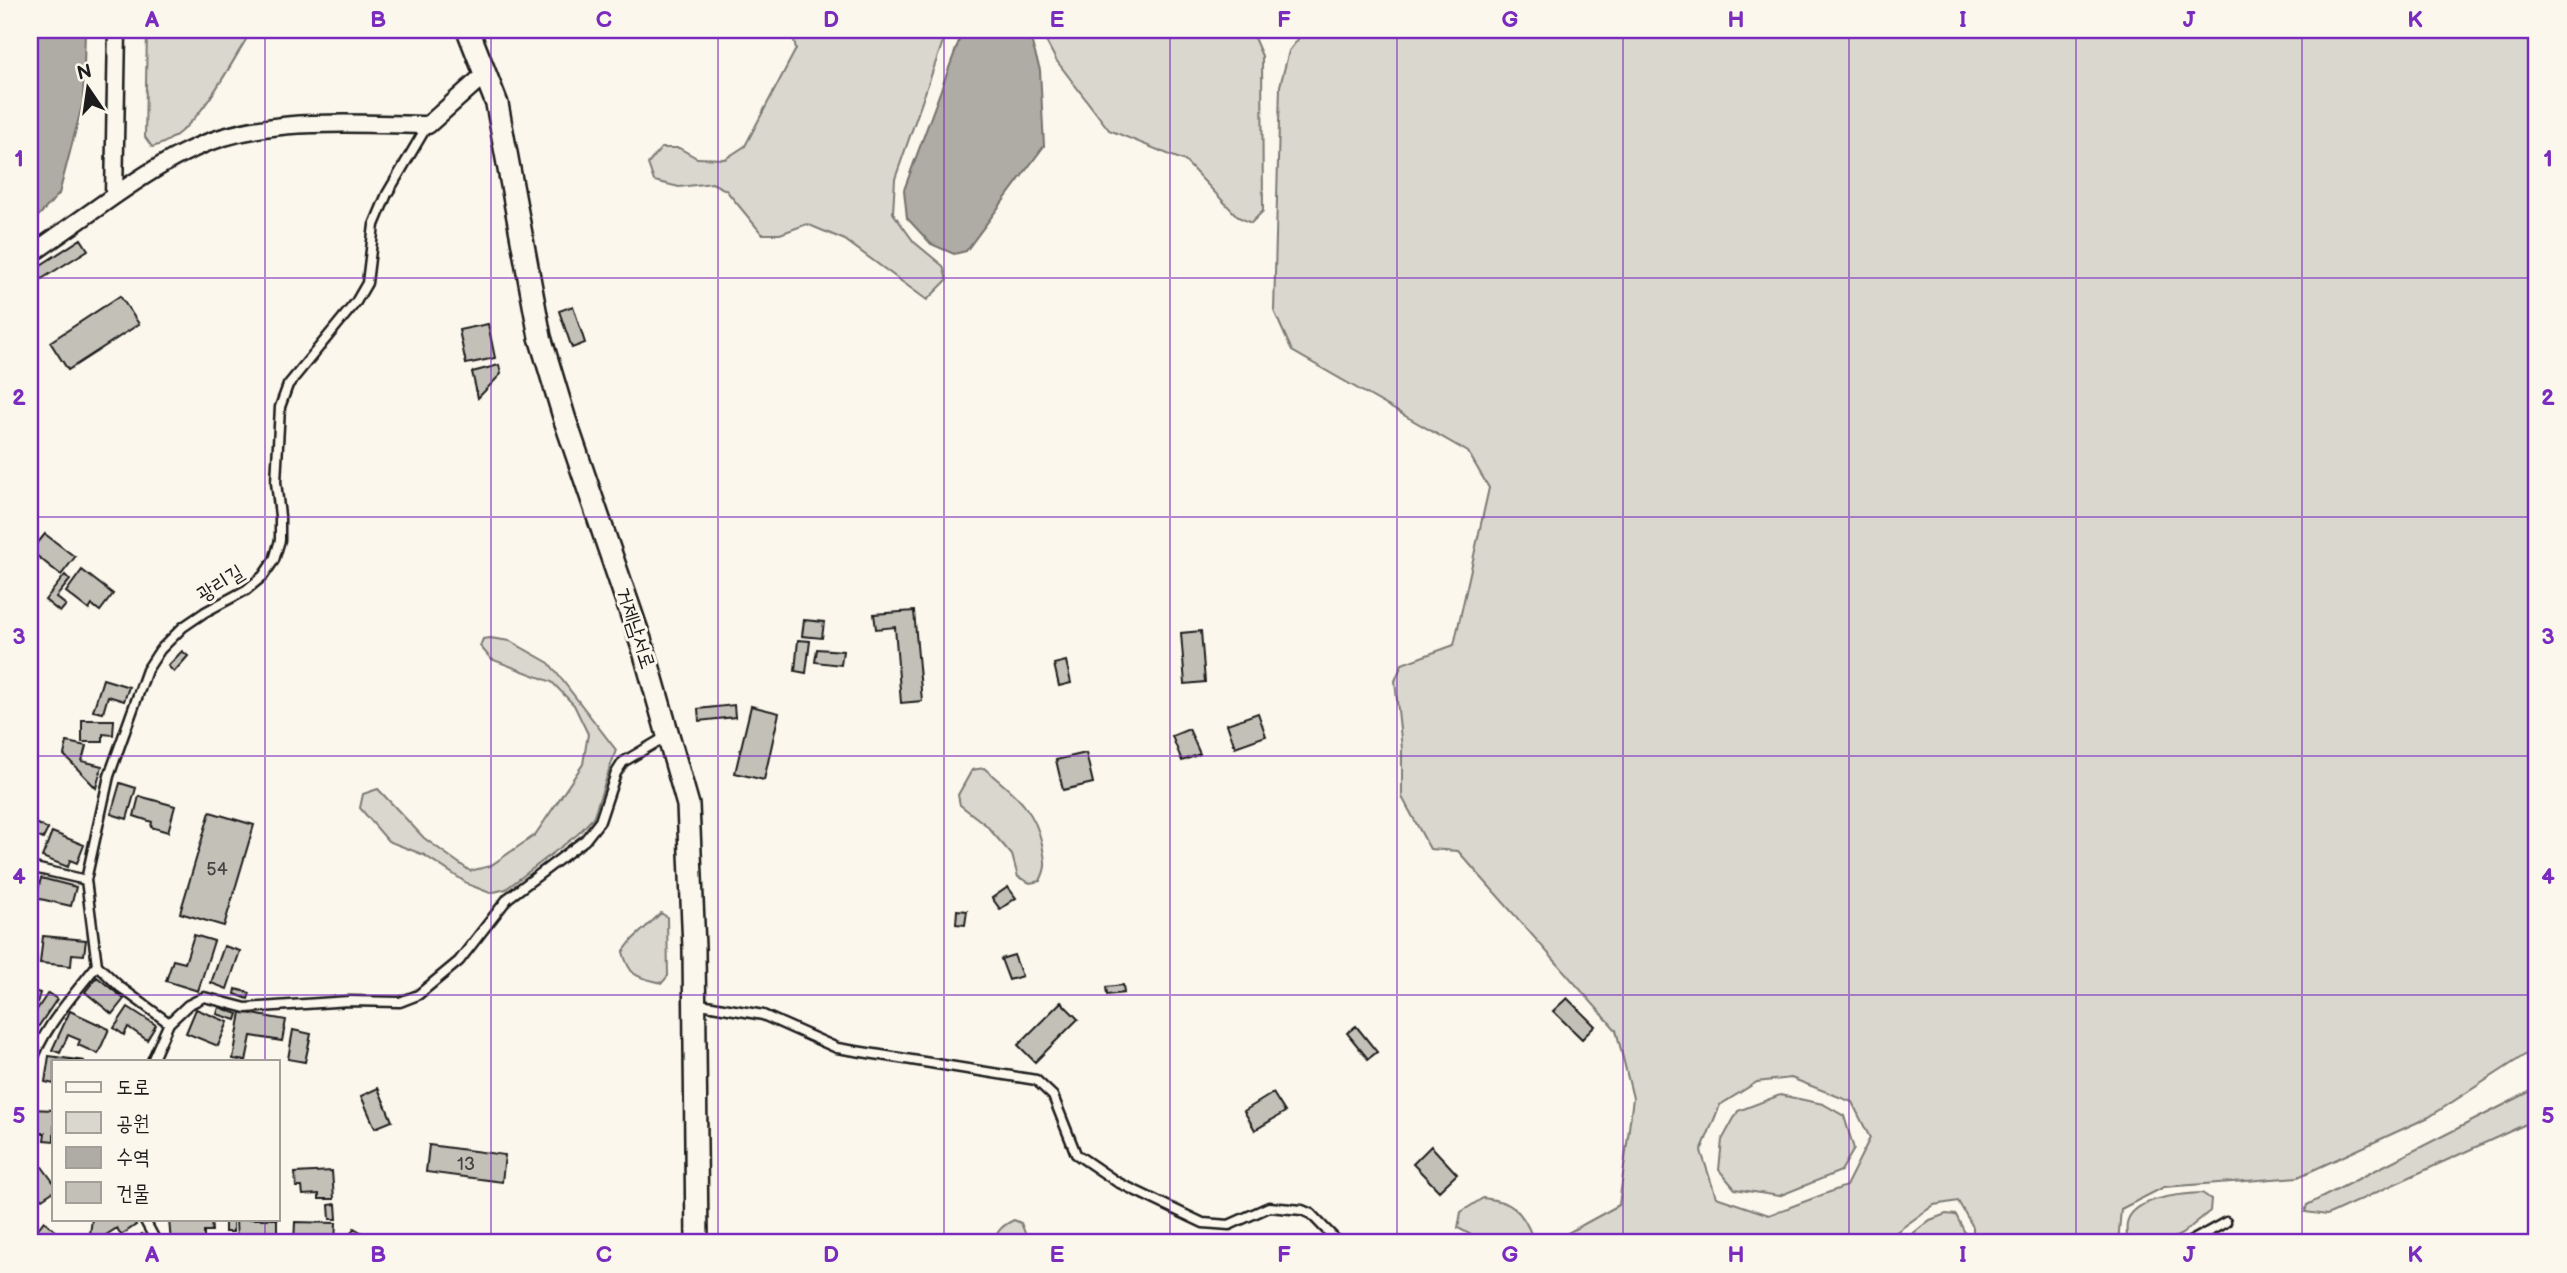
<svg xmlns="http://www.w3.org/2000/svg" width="2567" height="1273" font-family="'Balsamiq Sans','Poor Story',sans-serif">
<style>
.green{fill:#dad7ce;stroke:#7b7a75;stroke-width:2;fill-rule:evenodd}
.water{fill:#afaca5;stroke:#74726e;stroke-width:2}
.building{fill:#c3c0b8;stroke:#1c1c1c;stroke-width:2}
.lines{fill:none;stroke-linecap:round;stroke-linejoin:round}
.lane-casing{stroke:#1c1c1c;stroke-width:13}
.street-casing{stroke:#1c1c1c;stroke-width:21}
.secondary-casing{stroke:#1c1c1c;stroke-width:26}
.lane{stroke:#fbf7ec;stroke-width:8}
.street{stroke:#fbf7ec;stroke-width:16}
.secondary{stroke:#fbf7ec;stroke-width:21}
.grid{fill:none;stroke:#7b2cbf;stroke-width:2;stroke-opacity:0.55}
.labels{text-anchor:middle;stroke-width:6;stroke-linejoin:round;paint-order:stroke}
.number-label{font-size:18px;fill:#464543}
.street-label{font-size:21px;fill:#1c1c1c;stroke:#fbf7ec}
.neatline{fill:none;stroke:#7b2cbf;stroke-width:2.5}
.grid-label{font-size:23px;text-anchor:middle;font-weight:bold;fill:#7b2cbf}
</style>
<rect width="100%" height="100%" fill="#fbf7ec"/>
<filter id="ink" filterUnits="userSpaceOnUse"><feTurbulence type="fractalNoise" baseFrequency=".0143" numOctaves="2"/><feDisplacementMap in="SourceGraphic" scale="14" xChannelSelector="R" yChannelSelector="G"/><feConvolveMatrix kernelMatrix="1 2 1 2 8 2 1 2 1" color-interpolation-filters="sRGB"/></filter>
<g filter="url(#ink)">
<path class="green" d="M147,30H252C228,67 197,136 152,147L145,137Z
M788,30H947L895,179L893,213L914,242L943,266L947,280L927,300L845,240L807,224L780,234H762L726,190L712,183L679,187L654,181L648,164L661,148H679L697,158L725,159L745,146L796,49L792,31Z
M1040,30H1245L1252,33L1262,56L1263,211L1251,223L1238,217L1185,161L1109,130L1056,60Z
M1305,30H2537V1047L2429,1117L2298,1177L2164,1187L2121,1209L2118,1243H1973V1227L1958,1201L1934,1205L1881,1243H1559L1564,1235L1619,1205L1633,1098L1616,1030L1458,851L1430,849L1402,797V749L1395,681L1402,664L1454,645L1489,488L1468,452L1292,351L1274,311L1280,86L1289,51ZM1791,1078L1852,1102L1870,1138L1846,1186L1769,1215L1716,1197L1701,1151L1720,1105L1757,1082Z
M490,638L510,641L549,663L616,750L593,818L578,834L506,889L490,893L470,885L424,855L388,841L360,808L363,794L378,789L424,838L470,871L490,866L535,835L583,764L588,734L574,705L552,682L491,659L480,646L483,639Z
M984,768C1012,793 1034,806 1042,844C1045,861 1048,865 1040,881L1030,883L1018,877L1012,855L986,825L960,805L958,795L972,770Z
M661,913L667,917L668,976L662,983C638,977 630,978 623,952L633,939Z
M2537,1088V1119L2327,1215L2305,1212L2307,1205Z
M1780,1095L1823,1104L1844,1116L1854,1149L1841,1171L1779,1196L1735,1189L1719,1170L1722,1140L1738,1111Z
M2202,1193L2211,1199L2210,1211L2182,1234L2164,1243H2129L2127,1241C2127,1235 2126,1229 2127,1223C2132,1198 2182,1194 2202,1193Z
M1483,1198C1511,1201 1522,1210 1532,1236L1529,1243H1486L1458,1228L1461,1212Z
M1946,1214L1956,1215L1965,1233V1243H1901L1930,1220Z
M1014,1220L1021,1223L1029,1243H994C996,1231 1003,1225 1014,1220Z
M2246,1233L2278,1236L2282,1243H2224Z"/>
<path class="water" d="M30,30H85L83,102L59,194L30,225Z
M963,30H1028L1040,70L1044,146L966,251L954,254L931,244L907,218L904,190Z"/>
<path class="building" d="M81,239L88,250L40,280L33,270Z
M120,296L139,324L68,370L50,342Z
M573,306L585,343L572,348L559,311Z
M488,324L495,358L466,364L459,330Z
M499,365L501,374L478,398L472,372Z
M45,534L75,557L61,575L31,551Z
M82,570L113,594L100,611L92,605L89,610L66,592Z
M65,575L70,580L56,597L66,605L60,612L45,600Z
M914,611L922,701L901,703L895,627L876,629L874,614Z
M804,620L824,622L822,638L802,636Z
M1201,631L1205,682L1185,684L1181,633Z
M798,640L810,641L806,673L795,671Z
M817,649L843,651L841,665L815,662Z
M182,651L188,656L174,672L168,666Z
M1066,661L1071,683L1059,686L1054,664Z
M103,679L129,687L124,701L108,696L103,713L93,711Z
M734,705L735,717L699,721L698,709Z
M751,706L779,713L764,780L735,773Z
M1258,713L1266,736L1235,747L1227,724Z
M82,720H114L113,735L103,734V742H82Z
M1189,729L1200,754L1182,761L1172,736Z
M67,742L86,746L82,761L102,766L96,788L64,755Z
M1086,753L1093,783L1063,790L1056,760Z
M120,783L136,788L127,819L111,814Z
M139,796L175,806L168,832L151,827L152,822L134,816Z
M210,812L254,825L224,926L180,913Z
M30,820L48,829L43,839L35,835L30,846Z
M52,832L84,845L77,863L70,860L68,867L42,857Z
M41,878L76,887L71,906L36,898Z
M1008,887L1016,898L1000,909L992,898Z
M957,910L967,911L965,925L956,924Z
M194,935L214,941L198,991L166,981L173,960L185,963Z
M43,936L86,940L84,955L72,954L71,966L40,963Z
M224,946L240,951L227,989L211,983Z
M1014,955L1022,976L1009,980L1001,959Z
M97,977L124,999L112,1014L85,992Z
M1123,985L1124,993L1107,995L1106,987Z
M236,989L250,993L248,999L235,994Z
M30,990L40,993L36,1006L31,1005L30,1008Z
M48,993L57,999L30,1039V1020Z
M1567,998L1595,1026L1582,1039L1553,1011Z
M1061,1002L1078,1019L1035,1062L1018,1045Z
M128,1007L156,1025L147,1040L128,1027L124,1035L114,1028Z
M219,1007L238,1014L236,1020L217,1014Z
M196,1009L228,1022L218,1046L186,1033Z
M70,1011L109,1029L98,1054L78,1045L80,1040L68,1035L60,1053L52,1050Z
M241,1012L286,1020L282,1041L251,1036L246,1061L233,1059Z
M1356,1026L1377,1052L1368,1059L1347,1033Z
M293,1030L311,1034L305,1062L288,1059Z
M49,1056L85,1061H54V1084L45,1082Z
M378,1088L392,1121L375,1128L361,1096Z
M1273,1093L1285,1112L1255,1130L1244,1111Z
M30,1109L54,1110V1141L44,1140L45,1133H30Z
M429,1145L505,1155L502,1182L426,1172Z
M1431,1146L1457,1174L1439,1191L1413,1164Z
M40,1164L54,1183V1191L42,1199L30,1182V1172Z
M332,1171L334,1199H319V1194L303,1195L302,1187H296L295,1173Z
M336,1204L337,1219H330L329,1205Z
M132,1219L136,1225L121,1235L117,1228L106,1235L111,1243H96L90,1234L92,1219Z
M187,1219H211L212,1231H204V1239L171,1242L169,1220Z
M225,1219H233V1232H225Z
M236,1219H277V1239H255V1243H237Z
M44,1221L65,1239L61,1243H34L30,1239Z
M295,1222L336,1223L335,1243H294Z
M354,1228L371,1238L368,1243H345Z
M142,1234L151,1243H132Z"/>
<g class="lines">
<g class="lane-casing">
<path id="lane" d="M30,867L86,880
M97,965L120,987L169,1023L188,1005L204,997L246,1008L349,1001L400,1002L418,995L459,961L508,898L585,840L600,821L616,773L623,762L667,736
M695,1003L763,1015L837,1048L1036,1080L1053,1096L1076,1154L1117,1182L1203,1223L1229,1225L1269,1207L1302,1210L1311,1214L1339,1243
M152,1061L169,1023
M30,1068C41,1030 73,996 97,965L86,880L109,776L147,670L160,650L183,627L205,612L246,590L263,576L274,560L280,540V516L276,482L280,407L288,385L356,302L367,283L374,225L387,194L427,126
M144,1219L157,1243
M2188,1243L2226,1222"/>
</g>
<g class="street-casing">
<path id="street" d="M114,196C137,180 162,163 188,151C261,115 349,124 428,125L485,74
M30,255L114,196L117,30"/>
</g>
<g class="secondary-casing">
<path id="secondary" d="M468,30L497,104L540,337L565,420L644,651L688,805L694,948L697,1243"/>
</g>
<use href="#lane" class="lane"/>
<use href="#street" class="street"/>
<use href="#secondary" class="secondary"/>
</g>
</g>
<path class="grid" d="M265,30V1061M491,30V1243M718,30V1243M944,30V1243M1170,30V1243M1397,30V1243M1623,30V1243M1849,30V1243M2076,30V1243M2302,30V1243M30,278H2537M30,517H2537M30,756H2537M30,995H2537M265,1219V1243"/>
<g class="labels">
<g class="number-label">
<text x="217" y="875">54</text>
<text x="466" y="1170">13</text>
</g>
<g class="street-label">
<text transform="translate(220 583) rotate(-32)" y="7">광리길</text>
<text transform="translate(636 628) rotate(72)" y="7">거제남서로</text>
</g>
</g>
<rect width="2567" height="1273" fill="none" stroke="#fbf7ec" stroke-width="77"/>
<rect x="52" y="1060" width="228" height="161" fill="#fbf7ec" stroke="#a29f99" stroke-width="2"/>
<rect x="66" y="1082" width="35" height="10" fill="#fbf7ec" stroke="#a29f99" stroke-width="2"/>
<text x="116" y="1094" font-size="21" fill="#1c1c1c">도로</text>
<rect x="66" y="1112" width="35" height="21" fill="#dad7ce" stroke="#a29f99" stroke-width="2"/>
<text x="116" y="1130" font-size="21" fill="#1c1c1c">공원</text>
<rect x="66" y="1147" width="35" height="21" fill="#afaca5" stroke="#a29f99" stroke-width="2"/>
<text x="116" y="1164" font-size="21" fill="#1c1c1c">수역</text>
<rect x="66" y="1182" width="35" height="21" fill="#c3c0b8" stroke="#a29f99" stroke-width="2"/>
<text x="116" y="1200" font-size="21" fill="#1c1c1c">건물</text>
<g transform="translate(88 88) rotate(347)" stroke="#fbf7ec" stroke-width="5" paint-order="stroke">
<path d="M0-5L12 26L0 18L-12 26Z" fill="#1c1c1c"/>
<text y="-10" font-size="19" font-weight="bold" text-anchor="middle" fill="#1c1c1c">N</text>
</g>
<rect x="38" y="38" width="2490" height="1196" class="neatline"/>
<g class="grid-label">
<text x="152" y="27">A</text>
<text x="378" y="27">B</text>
<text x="604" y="27">C</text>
<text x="831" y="27">D</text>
<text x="1057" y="27">E</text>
<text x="1284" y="27">F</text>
<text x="1510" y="27">G</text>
<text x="1736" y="27">H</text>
<text x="1963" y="27">I</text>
<text x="2189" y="27">J</text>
<text x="2415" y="27">K</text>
<text x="19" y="166">1</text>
<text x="2548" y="166">1</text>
<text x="19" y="405">2</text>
<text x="2548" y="405">2</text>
<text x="19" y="644">3</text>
<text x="2548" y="644">3</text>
<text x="19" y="884">4</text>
<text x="2548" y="884">4</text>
<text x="19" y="1123">5</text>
<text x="2548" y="1123">5</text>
<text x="152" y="1262">A</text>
<text x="378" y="1262">B</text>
<text x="604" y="1262">C</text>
<text x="831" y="1262">D</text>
<text x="1057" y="1262">E</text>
<text x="1284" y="1262">F</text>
<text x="1510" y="1262">G</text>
<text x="1736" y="1262">H</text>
<text x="1963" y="1262">I</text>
<text x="2189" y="1262">J</text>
<text x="2415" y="1262">K</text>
</g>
</svg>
